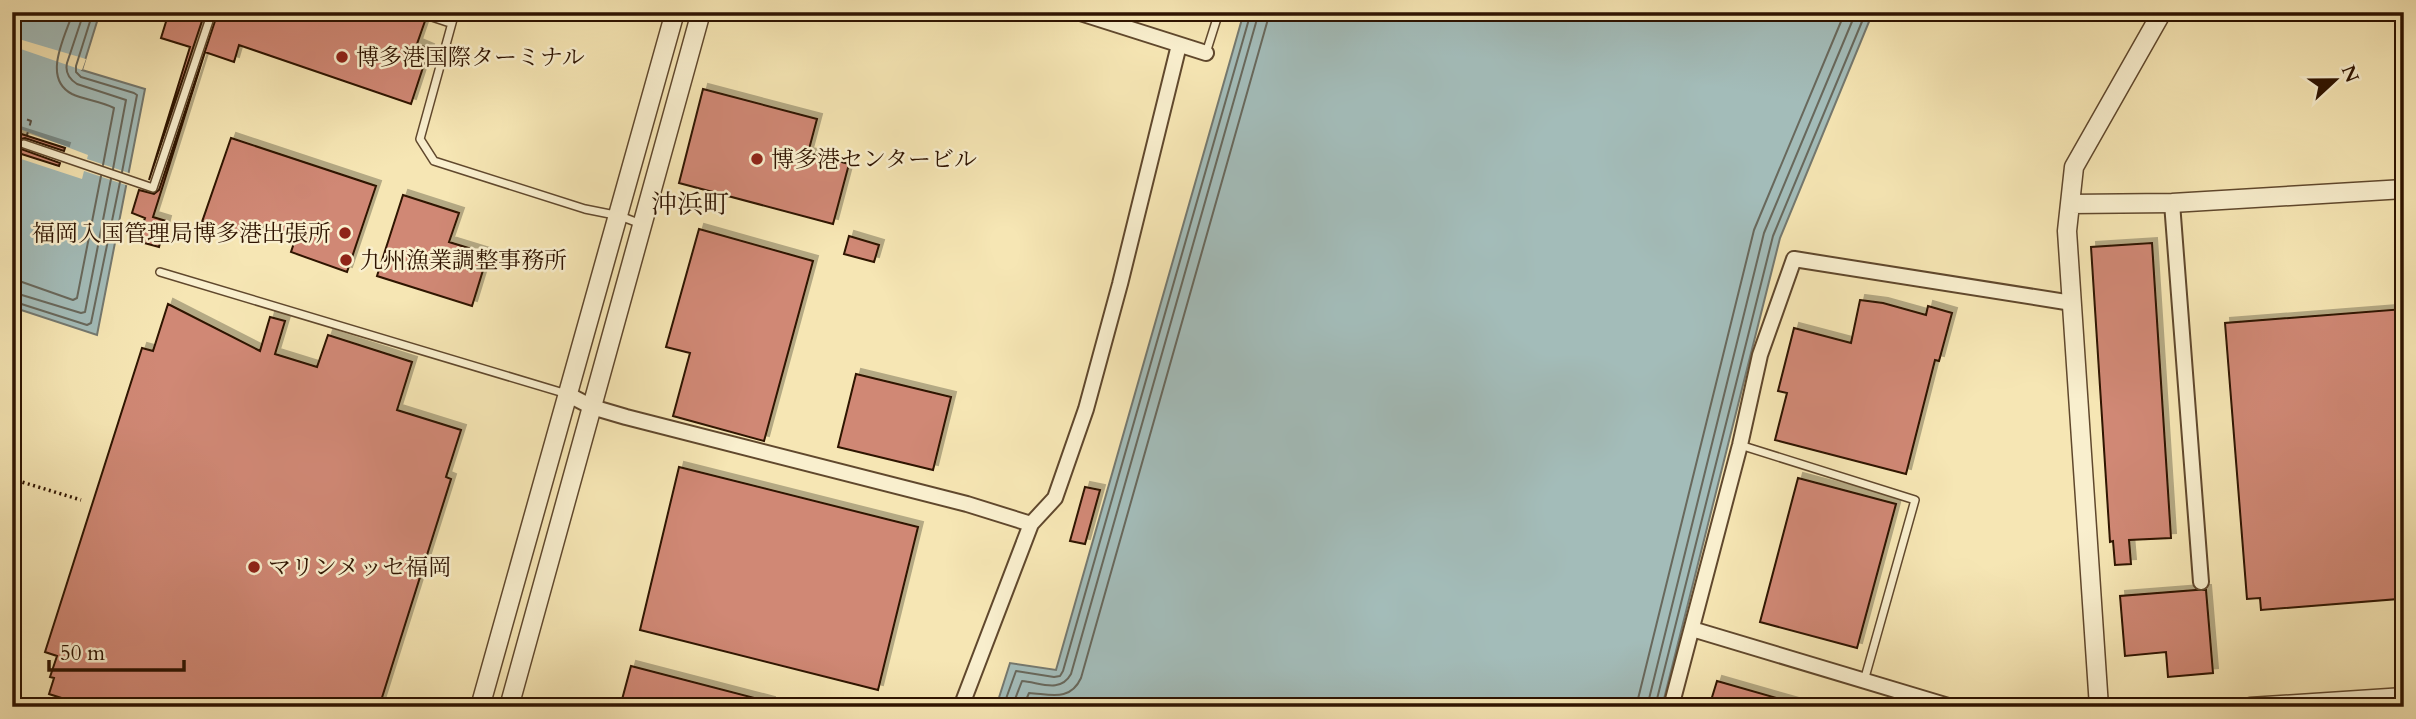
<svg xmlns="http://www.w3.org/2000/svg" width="2416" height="719" font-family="Cardo,'Noto Serif JP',serif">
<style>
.water{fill:#a3bcb9;stroke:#74786f;stroke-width:2}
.pier{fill:#f6e6b4}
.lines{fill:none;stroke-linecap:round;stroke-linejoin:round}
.shore{stroke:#68685c;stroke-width:2}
.ferry{stroke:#574e41;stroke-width:2;stroke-dasharray:9 7;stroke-linecap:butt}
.building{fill:#d08875;stroke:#2e1300;stroke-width:2;filter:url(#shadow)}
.service-casing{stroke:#60482d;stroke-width:10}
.minor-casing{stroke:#60482d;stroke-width:18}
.tertiary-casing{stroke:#60482d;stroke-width:21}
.path{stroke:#2e1300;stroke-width:3.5;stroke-dasharray:2 3.5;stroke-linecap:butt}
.service{stroke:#f9efce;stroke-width:7}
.minor{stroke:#f9efce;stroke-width:14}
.tertiary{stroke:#f9efce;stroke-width:18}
.poi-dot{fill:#8f2418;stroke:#f9efce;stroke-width:2.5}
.labels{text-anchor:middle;stroke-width:5;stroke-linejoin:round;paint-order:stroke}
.poi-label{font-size:23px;fill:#2e1300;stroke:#f9efce;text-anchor:start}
.quarter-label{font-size:26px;fill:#2e1300;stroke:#f9efce}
</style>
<defs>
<filter id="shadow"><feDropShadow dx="5" dy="-5" stdDeviation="0" flood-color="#0004"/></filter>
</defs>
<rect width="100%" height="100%" fill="#f6e6b4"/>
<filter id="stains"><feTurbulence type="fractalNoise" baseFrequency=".00286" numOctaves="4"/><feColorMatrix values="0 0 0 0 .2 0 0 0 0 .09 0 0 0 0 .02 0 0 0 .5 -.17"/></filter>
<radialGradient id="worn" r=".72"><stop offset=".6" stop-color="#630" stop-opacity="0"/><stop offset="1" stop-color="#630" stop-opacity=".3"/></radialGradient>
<path class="water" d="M12,12H100L82,70L145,89L97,335L12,307Z
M1244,12H1873L1780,238L1662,707H996L1010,663L1056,670Z"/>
<path class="pier" d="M12,37L86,59L82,70L12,46Z
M12,126L88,155L87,159L132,174L129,186L84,171L82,179L12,156Z"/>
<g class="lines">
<path class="shore" d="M73,12C66,35 41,78 72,94C85,100 101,101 114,108L103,165
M84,12L67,63C65,72 69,79 77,84L126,100L113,169
M93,12L76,66V72L81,77L134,93L137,95L122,172
M12,282H22L73,300L77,298L101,176
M12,292L81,313L85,312L111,179
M12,301L87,325L91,323L120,182
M1003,707L1016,671L1054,677L1060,676L1063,671L1251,12
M1012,707L1022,681C1039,682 1060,694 1071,674L1259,12
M1023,707L1029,693C1050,694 1070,702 1081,678L1270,12
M1636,707L1754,230L1845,12
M1647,707L1764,233L1856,12
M1655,707L1773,236L1866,12"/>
<path class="ferry" d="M12,114L31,121L25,142"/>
</g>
<path class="building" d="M169,12H205L149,180L190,47L161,38Z
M218,12H411L414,18L425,21L417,44L429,49L411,104L239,45L234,62L205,52L153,217L166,221L159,247L137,241L145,218L132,213L139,190L154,194L159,190Z
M703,89L817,119L808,153L849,164L833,224L679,183Z
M12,131L65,148L64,151L25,138L21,139L18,143L21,149L60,163L59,166L12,151Z
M231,138L376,186L347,272L291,252L296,237L263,226L258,242L202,222Z
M403,195L459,213L449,242L488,254L472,306L377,276Z
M699,229L813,261L764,441L673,416L690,353L666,347Z
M849,236L879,245L874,262L844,254Z
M2152,243L2171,538L2129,540L2131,564L2115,565L2113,541L2110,542L2091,247Z
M1860,300L1883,303L1926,315L1928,306L1952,313L1939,361L1935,360L1906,474L1775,440L1787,393L1778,391L1794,328L1851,343Z
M168,304L260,351L270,317L285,321L275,354L317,367L328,335L412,362L397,410L461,430L446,477L451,479L379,707H73L74,702L49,694L54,678L50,677L57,656L45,652L142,348L153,351Z
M2404,309V587L2397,588L2398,599L2261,610L2260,598L2247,599L2225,323Z
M856,374L951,397L933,470L838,447Z
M679,467L918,527L878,690L640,630Z
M1798,478L1896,504L1857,648L1760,622Z
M1085,487L1100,490L1085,544L1070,541Z
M2196,590H2206L2213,673L2168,677L2166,652L2125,656L2120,596Z
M631,666L770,702V707H620Z
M1717,681L1794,703L1793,707H1709Z"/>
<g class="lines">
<g class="service-casing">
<path id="service" d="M417,12L450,23
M455,12L420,139L434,161L585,209L620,216L641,224
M1206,53L1219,12
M24,144L153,188L212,12
M160,272L567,394
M1740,445L1915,500L1864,681"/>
</g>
<g class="minor-casing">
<path id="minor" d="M1077,12L1206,53
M2172,203L2201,582
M567,394L592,407L626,417L967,504L1031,524
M1692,629L1952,707
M961,707L1031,524L1055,498L1086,409L1120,284L1179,45
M1671,707L1740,445L1760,355L1794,259L2072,303"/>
</g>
<g class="tertiary-casing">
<path id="tertiary" d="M2070,204L2172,203L2404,189
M480,707C545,475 612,244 675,12
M509,707L701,12
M2099,707L2067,231L2074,167L2162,12
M2250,707L2404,697"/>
</g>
<path class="path" d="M12,479L81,500"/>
<use href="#service" class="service"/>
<use href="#minor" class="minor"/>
<use href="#tertiary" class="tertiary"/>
</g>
<g class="poi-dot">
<circle cx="342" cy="57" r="7"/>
<circle cx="757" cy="159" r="7"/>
<circle cx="345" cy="233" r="7"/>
<circle cx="346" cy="260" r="7"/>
<circle cx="254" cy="567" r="7"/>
</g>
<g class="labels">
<g class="poi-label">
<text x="356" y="65">博多港国際ターミナル</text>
<text x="771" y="167">博多港センタービル</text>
<text x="331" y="241" text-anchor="end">福岡入国管理局博多港出張所</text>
<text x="360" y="268">九州漁業調整事務所</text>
<text x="268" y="575">マリンメッセ福岡</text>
</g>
<g class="quarter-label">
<text x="690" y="213">沖浜町</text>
</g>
</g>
<rect width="2416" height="719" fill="none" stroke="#f6e6b4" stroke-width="42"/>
<rect x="14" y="14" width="2388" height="691" fill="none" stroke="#2e1300" stroke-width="3.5"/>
<rect x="21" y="21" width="2374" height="677" fill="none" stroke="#2e1300" stroke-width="2"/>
<g transform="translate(2335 80) rotate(68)" stroke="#f9efce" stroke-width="5" paint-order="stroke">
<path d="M0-5L12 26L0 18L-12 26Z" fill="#2e1300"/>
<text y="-10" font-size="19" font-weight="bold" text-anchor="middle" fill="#2e1300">N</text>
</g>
<path d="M49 660v10h135v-10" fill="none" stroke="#2e1300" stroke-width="3.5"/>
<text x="60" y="660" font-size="21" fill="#2e1300" stroke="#f9efce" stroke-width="5" paint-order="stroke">50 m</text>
<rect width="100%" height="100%" filter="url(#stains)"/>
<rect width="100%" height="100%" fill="url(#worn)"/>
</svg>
